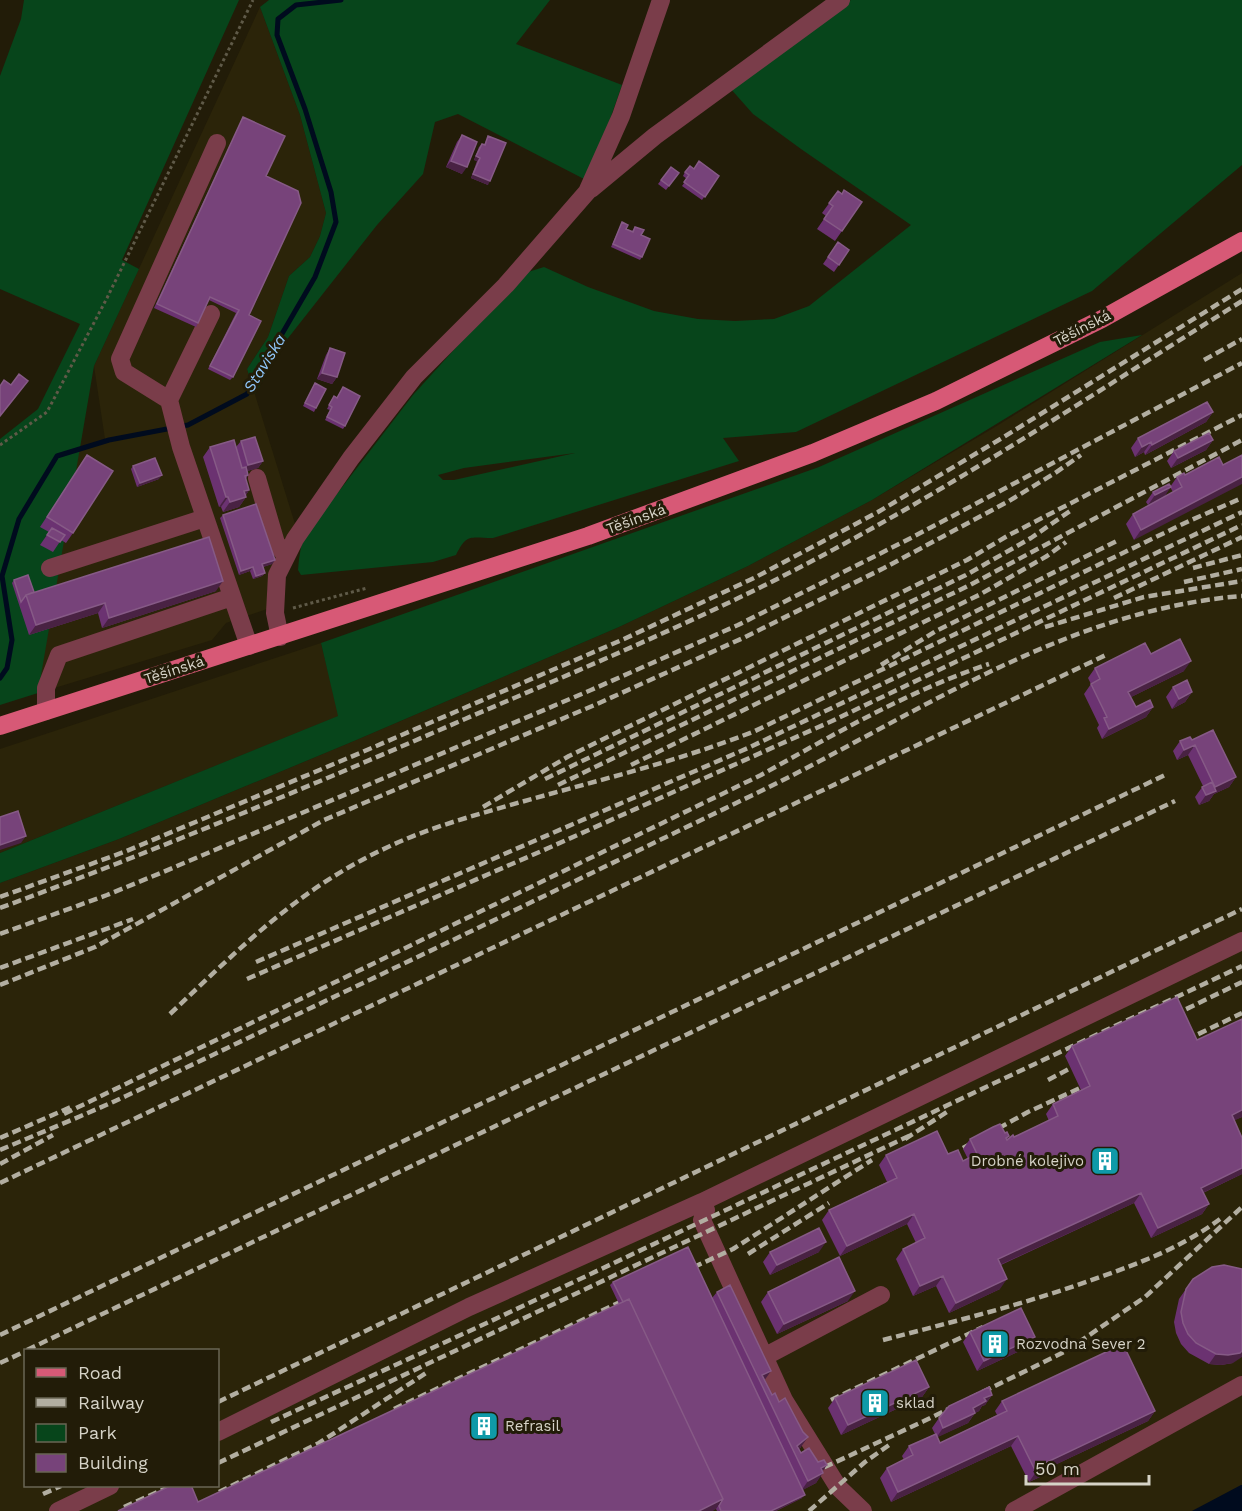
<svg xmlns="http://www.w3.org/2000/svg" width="1242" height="1511" font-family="'Work Sans',sans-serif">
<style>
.built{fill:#2b2409;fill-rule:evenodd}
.green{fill:#07451b;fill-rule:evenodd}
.water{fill:#000b1e}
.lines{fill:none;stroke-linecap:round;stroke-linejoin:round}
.stream{stroke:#000b1e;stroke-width:5}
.path{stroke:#5f5a48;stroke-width:3;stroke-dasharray:3 3;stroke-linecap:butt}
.minor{stroke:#7a3d4a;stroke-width:18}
.major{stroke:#d75976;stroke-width:18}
.rail{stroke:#b2aea1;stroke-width:4.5;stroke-dasharray:9 4.5;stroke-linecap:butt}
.wall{fill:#6b3271}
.shaded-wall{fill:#492243}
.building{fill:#77437a;stroke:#865a86;stroke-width:1.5}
.labels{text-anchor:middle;stroke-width:6;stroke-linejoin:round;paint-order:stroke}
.street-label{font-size:15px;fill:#d6d3c7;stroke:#221c08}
.poi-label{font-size:15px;fill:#d6d3c7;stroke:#221c08;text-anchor:start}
.water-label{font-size:16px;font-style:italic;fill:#91c8fd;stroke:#221c08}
</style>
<rect width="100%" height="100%" fill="#221c08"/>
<path class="built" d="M260,7L300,115L326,213L320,236L310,257L289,276L268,337L247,369L295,524L274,568L267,590V609L226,623L212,640L38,693L59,462L105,439L94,366Z
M1242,273V1485L1192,1511H0V883L119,839L354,741L619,627L748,566L872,500L995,427ZM26,1350H218V1486H26Z
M321,643L339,716L0,853V749Z"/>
<path class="green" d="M24,0H239L122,260L139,269L94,366L38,693L0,705V439L38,409L80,324L0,289V76L21,19Z
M269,0H550L516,44L622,85L608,125L584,179L458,114L435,122L423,174L377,225L285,342L255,394L247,369L268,337L289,276L310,257L320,236L326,213L300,115L260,7Z
M851,0H1242V165L1092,291L796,432L723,438L739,461L493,538C470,538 467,533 456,555L433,562L301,575L298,570L299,559L301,547L306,534L413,395L480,321L528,272L544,267L588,287L654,311L698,319L735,321L774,319L809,306L911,225L801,149L753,114L730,88ZM575,453L454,480H443L438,475L464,468Z
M1142,335L872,500L748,566L619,627L354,741L119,839L0,883V853L338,716L321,643L819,467L1100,342Z"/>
<path class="water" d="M1241,1485H1242V1511H1192Z"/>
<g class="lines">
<path class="stream" d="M0,678L7,668L12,640L2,576L19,519L57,456L109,440L188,425L247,394L315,277L336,222L331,192L305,109L277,35L278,19L296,5L341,0"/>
<path class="path" d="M0,445L47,412L107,298L253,0
M293,608L367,588"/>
<path class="minor" d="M591,189L655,136L841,0
M211,314L169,400L181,447L249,646
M169,400L124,372L120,359L217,143
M257,478L276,543L286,556
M50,568L205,518
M280,637L275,613L277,575L295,539L351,458L414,377L506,285L587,192L621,116L661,0
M46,711V688L59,655L232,597
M702,1202L706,1210L702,1220L784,1400L838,1487L863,1511
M764,1357L881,1295
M218,1432L469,1307L702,1202L1242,941
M58,1511L110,1486
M1014,1511L1242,1385"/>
<path class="major" d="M0,726L588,536L813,453L936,401L1102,319L1242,241"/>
<path class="rail" d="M1204,360L1242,339
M1193,568L1242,555
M1184,582L1242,569
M1114,598L1242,537
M1045,627L1144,597L1242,581
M881,665L936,631L1119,540
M631,765L979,595L1047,556L1066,542
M545,779L966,575L1031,538L1073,509
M558,785L970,585L1242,440
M483,807L569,756L967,560L1009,535L1242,415
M0,897L124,852L360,753L624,639L754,578L878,512L1002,438L1242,289
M0,908C157,850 311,786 465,719C563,677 661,636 757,589C926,506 1083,400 1242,301
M0,934L107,895L163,872L591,690L738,625L909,539L1242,363
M256,962L748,748L1242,512
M0,968L133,919
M247,979L544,850L832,721L1242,525
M0,985L95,947L324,820L597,704L743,638L884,568L1009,501L1055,473L1081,455
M170,1014C240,948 299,888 388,847C430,827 476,815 521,802C599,780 679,761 755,731L1189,521L1242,498
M1174,1015L1242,982
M1186,1040L1242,1013
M1048,1080L1071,1068
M64,1114L761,775C835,734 908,691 989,664
M0,1138L71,1107
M905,1139L950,1110
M963,1148L1028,1112L1080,1088
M0,1150C42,1132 85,1115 126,1096C205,1059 283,1021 361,984C495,920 629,855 763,790C918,714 1065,610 1242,596
M0,1164L53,1135
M0,1183L1108,654
M748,1254L829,1203
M681,1273L733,1249L872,1160
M0,1335L1165,775
M883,1340C956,1321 1029,1303 1100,1277C1143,1262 1184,1246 1220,1219
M27,1350L1175,801
M0,1363L26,1351
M831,1400L983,1327
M218,1402L1242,909
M394,1409L633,1296
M271,1422L489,1322L1242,966
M218,1463L911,1135
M812,1473L924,1421L1066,1351L1145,1297L1242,1207
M219,1492L319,1443L429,1371
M43,1494L61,1486
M124,1507L171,1486
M809,1511L865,1462L892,1443"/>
</g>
<path class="wall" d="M243,117L266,176L249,315L233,377L230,380L208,369L236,313L209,300L196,327L154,308Z
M462,135V174L446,167L457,142Z
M488,136V185L471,178L477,161L474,160L479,147L482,144L484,145Z
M671,167L679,173L666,190L658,184Z
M694,169L719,176L702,200L682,186L687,179L683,176L685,172Z
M838,191L842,194L862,202L835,241L817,229L826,216L822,213Z
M622,222L626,229L632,231L635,227L641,235L642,257L640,260L611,247Z
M838,242L849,250L834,272L823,264Z
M330,348L337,377L332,384L317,379L326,355Z
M315,383L316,408L314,412L303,406Z
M343,387L345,426L343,429L325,420L330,410L327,409L332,399L334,396L337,397Z
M1213,412L1206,422L1145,455L1144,452L1135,457L1131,448L1138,438Z
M1213,440L1206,450L1171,468L1167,461L1174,451Z
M241,441L263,461L258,468L247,471L248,475L246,479L249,490L246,495V497L239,507L223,512L221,507H219L203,457L210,447H236Z
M87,455L73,533L66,543L61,540L53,552L40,545L49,532L40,527Z
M1219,457L1134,540L1126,524L1133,514L1173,492L1170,487L1164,497L1148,505L1146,502L1153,492L1170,487L1177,477L1185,475Z
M133,466L159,479L137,487L131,469Z
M223,515L275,560L272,564L263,567L265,573L262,576L253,579L250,571L239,575L220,518Z
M14,580L34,592L216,591L102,628L98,613L29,635L12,583Z
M1151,654L1184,671L1131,697L1136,707H1153L1146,717L1102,739L1097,728L1099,725L1084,694L1091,684L1088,678L1095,668Z
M1173,687L1192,692L1185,702L1172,709L1166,697Z
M1192,740L1236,777L1229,787L1214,794L1209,801L1199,805L1195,797L1203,786L1188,755L1177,760L1173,751L1180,741Z
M1197,1040L1242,1117L1234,1120L1242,1138V1174L1203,1193L1209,1204L1202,1214L1151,1238L1134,1203L1001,1265L1000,1289L949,1313L936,1286L913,1296L896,1259L903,1249L916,1243L907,1224L840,1256L822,1220L829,1210L887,1182L879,1165L886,1155L948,1154L963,1161L968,1159L963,1149L970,1139L1005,1133L1009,1136L1007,1140L1049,1121L1046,1114L1053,1104L1081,1090L1065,1056L1072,1046Z
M770,1252H819L770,1275L763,1262Z
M1193,1279L1233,1363L1221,1365L1209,1364L1189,1353L1181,1344L1176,1333L1174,1322L1179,1299Z
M613,1282L712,1298L717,1292L801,1447L799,1449L801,1453L823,1471L816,1483L802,1490V1498L776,1511H717L716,1509L198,1502L619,1304L610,1285Z
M768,1292L848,1301L777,1334L761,1302Z
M970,1332L1028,1347L977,1371L963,1342Z
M929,1387L922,1397L841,1435L828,1408L835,1398Z
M992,1395L985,1405L982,1406L979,1411L975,1413L968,1423L937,1437L940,1443L997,1415L995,1411L1002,1401L1155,1411L1148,1421L1044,1470L1040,1477L1029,1482L1011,1446L891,1502L880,1478L887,1468L904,1460L902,1456L909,1446L935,1434L932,1428L939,1418Z"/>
<path class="shaded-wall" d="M476,156L480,158L477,161L474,160Z
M451,161L467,167L462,174L446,167Z
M473,174L490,181L488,185L471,178Z
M322,373L337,377L332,384L317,379Z
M1213,412L1206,422L1145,455L1152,445Z
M1213,440L1206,450L1171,468L1178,458Z
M1151,442L1144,452L1135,457L1142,447Z
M263,461L258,468L244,472L248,465Z
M162,475L159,479L137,487L140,483Z
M1242,477V484L1134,540L1141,530Z
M1171,487L1164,497L1148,505L1155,495Z
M249,490L244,498L246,497L239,507L223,512L230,502L244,491Z
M226,497H228L221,507H219Z
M275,560L272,564L260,568L262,564Z
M253,567L250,571L239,575L241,571Z
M265,573L262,576L253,579L256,576Z
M223,581L216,591L102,628L109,618Z
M105,603L98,613L29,635L36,625Z
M1191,661L1184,671L1121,702L1128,692Z
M1192,692L1185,702L1172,709L1179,699Z
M1153,707L1146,717L1102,739L1109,729Z
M1195,745L1188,755L1177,760L1184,750Z
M1236,777L1229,787L1214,794L1209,801L1199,805L1206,795L1210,794L1215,787Z
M26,836L21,843L0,850V845Z
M1242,1110V1117L1225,1125L1232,1115Z
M1242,1168V1174L1194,1197L1201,1188Z
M1141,1193L1134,1203L991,1269L998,1259Z
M1209,1204L1202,1214L1151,1238L1158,1228Z
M914,1214L907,1224L840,1256L847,1246Z
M826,1242L819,1252L770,1275L777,1265Z
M943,1276L936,1286L913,1296L920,1286Z
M1007,1279L1000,1289L949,1313L956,1303Z
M855,1291L848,1301L777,1334L784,1324Z
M1035,1337L1028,1347L977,1371L984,1361Z
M1242,1351V1357L1233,1363L1221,1365L1209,1364L1216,1354Z
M771,1371L764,1381L762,1375Z
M929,1387L922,1397L841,1435L848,1425Z
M992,1395L985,1405L982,1406L979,1411L975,1413L968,1423L936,1438L943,1428L973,1408L984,1398Z
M1155,1411L1148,1421L1044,1470L1040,1477L1029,1482L1036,1472L1045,1463Z
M1018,1436L1011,1446L891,1502L898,1492Z
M808,1437L801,1447L794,1453L797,1446Z
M827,1465L820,1475L823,1473L816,1483L801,1491L808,1481L821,1468Z
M805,1495L802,1498L776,1511H771Z
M723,1499L716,1509L713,1511H699Z"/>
<path class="building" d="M243,117L285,136L266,176L298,191L301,203L249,315L261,321L233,377L210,366L239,310L210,297L198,323L157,304Z
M462,135L477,142L467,167L451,161Z
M488,136L506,143L490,181L473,174L480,158L476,156L482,144L485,145Z
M699,161L719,176L705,197L684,182L689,175L685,172L690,166L694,169Z
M671,167L679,173L669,186L661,180Z
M844,190L862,202L842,231L824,219L833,206L829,203L838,191L842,194Z
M622,222L628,225L626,229L633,232L635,227L644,230L641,235L650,239L642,257L613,244Z
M838,242L849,250L839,265L828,257Z
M330,348L345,353L337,377L322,373Z
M19,374L28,381L0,416V386L4,380L11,385Z
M315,383L326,389L316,408L305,403Z
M343,387L360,396L345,426L327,417L332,407L329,405L334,396L337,398Z
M1207,402L1213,412L1152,445L1151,442L1142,447L1138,438Z
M1209,433L1213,440L1178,458L1174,451Z
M255,437L263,461L248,465L241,441Z
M234,440L242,468L246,467L248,475L245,476L249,490L244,491L246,497L230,502L228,497H226L210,447Z
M87,455L113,471L73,533L47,517Z
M1242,455V477L1141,530L1133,514L1182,487L1177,477L1184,473L1185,475L1219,457L1223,465Z
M155,458L162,475L140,483L133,466Z
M1169,484L1171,487L1155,495L1153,492Z
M256,504L275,560L262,564L265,573L256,576L253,567L241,571L223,515Z
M52,528L65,535L60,542L47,535Z
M209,537L223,581L109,618L105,603L36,625L26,595Z
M28,575L34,592L26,595L21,602L14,580Z
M1180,639L1191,661L1128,692L1136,707L1150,700L1153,707L1109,729L1104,718L1107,717L1091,684L1100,679L1095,668L1145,643L1151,654Z
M1187,680L1192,692L1179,699L1173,687Z
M1213,730L1236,777L1215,787L1195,745L1184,750L1180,741L1190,737L1192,740Z
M1212,782L1216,791L1206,795L1202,787Z
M18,811L26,836L0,845V817Z
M1177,997L1197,1040L1242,1019V1110L1232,1115L1242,1138V1168L1201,1188L1209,1204L1158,1228L1141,1193L998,1259L1007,1279L956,1303L943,1276L920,1286L903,1249L925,1238L914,1214L847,1246L829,1210L897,1178L886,1155L937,1131L948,1154L958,1150L963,1161L977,1154L970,1139L993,1127L1000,1124L1005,1133L1007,1132L1009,1136L1006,1138L1007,1140L1013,1135L1014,1137L1058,1116L1053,1104L1090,1086L1072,1046Z
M819,1228L826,1242L777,1265L770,1252Z
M688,1247L805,1495L771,1511H721L719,1506L723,1499L629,1299L623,1302L613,1282Z
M839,1257L855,1291L784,1324L768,1292Z
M1224,1265L1242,1269V1351L1240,1353L1228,1355L1216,1354L1196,1343L1188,1334L1183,1323L1181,1312L1186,1289L1193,1279L1212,1267Z
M730,1285L771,1371L762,1375L772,1395L775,1393L779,1402L785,1398L803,1432L808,1437L797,1446L801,1453L809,1448L818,1462L824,1460L827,1465L821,1468L823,1473L808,1481L717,1292Z
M629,1299L723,1499L699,1511H118L172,1485H191L198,1502Z
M1021,1308L1035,1337L984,1361L970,1332Z
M1123,1344L1155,1411L1045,1463L1047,1467L1036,1472L1018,1436L898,1492L887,1468L913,1455L909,1446L936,1434L940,1443L1007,1411L1002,1401Z
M916,1360L929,1387L848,1425L835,1398Z
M989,1387L992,1395L984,1398L986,1401L973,1408L975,1413L943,1428L939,1418L949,1406Z"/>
<defs>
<g id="building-square" transform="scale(1.5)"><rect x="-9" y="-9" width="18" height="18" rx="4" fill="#0f9aa8" stroke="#221c08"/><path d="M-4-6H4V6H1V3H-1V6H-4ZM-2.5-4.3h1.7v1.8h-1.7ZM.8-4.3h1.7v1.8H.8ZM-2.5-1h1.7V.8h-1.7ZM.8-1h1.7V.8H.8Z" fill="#fff"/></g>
</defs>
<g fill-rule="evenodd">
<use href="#building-square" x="1105" y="1161"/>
<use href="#building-square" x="995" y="1344"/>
<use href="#building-square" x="875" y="1403"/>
<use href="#building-square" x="484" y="1426"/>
</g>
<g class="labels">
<g class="street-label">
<text transform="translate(1082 328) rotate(-27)" y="5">Těšínská</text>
<text transform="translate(636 519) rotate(-20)" y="5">Těšínská</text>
<text transform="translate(174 670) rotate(-18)" y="5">Těšínská</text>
</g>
<g class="poi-label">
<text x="1084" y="1166" text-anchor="end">Drobné kolejivo</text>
<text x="1016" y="1349">Rozvodna Sever 2</text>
<text x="896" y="1408">sklad</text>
<text x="505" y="1431">Refrasil</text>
</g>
<g class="water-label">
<text transform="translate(264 363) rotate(-58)" y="6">Staviska</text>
</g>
</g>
<rect x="24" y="1349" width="195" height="138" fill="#221c08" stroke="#6a6554" stroke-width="1.5"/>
<rect x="36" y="1368" width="30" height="9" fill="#d75976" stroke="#6a6554" stroke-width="1.5"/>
<text x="78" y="1379" font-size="18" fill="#d6d3c7">Road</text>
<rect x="36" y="1398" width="30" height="9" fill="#b2aea1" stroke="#6a6554" stroke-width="1.5"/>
<text x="78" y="1409" font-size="18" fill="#d6d3c7">Railway</text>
<rect x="36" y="1424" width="30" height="18" fill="#07451b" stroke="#6a6554" stroke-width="1.5"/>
<text x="78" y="1439" font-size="18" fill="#d6d3c7">Park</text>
<rect x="36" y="1454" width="30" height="18" fill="#77437a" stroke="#6a6554" stroke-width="1.5"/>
<text x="78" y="1469" font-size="18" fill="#d6d3c7">Building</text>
<path d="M1026 1475v9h123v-9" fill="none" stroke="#d6d3c7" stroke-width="3"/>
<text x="1035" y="1475" font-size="18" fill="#d6d3c7" stroke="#221c08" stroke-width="4.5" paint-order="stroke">50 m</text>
</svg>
